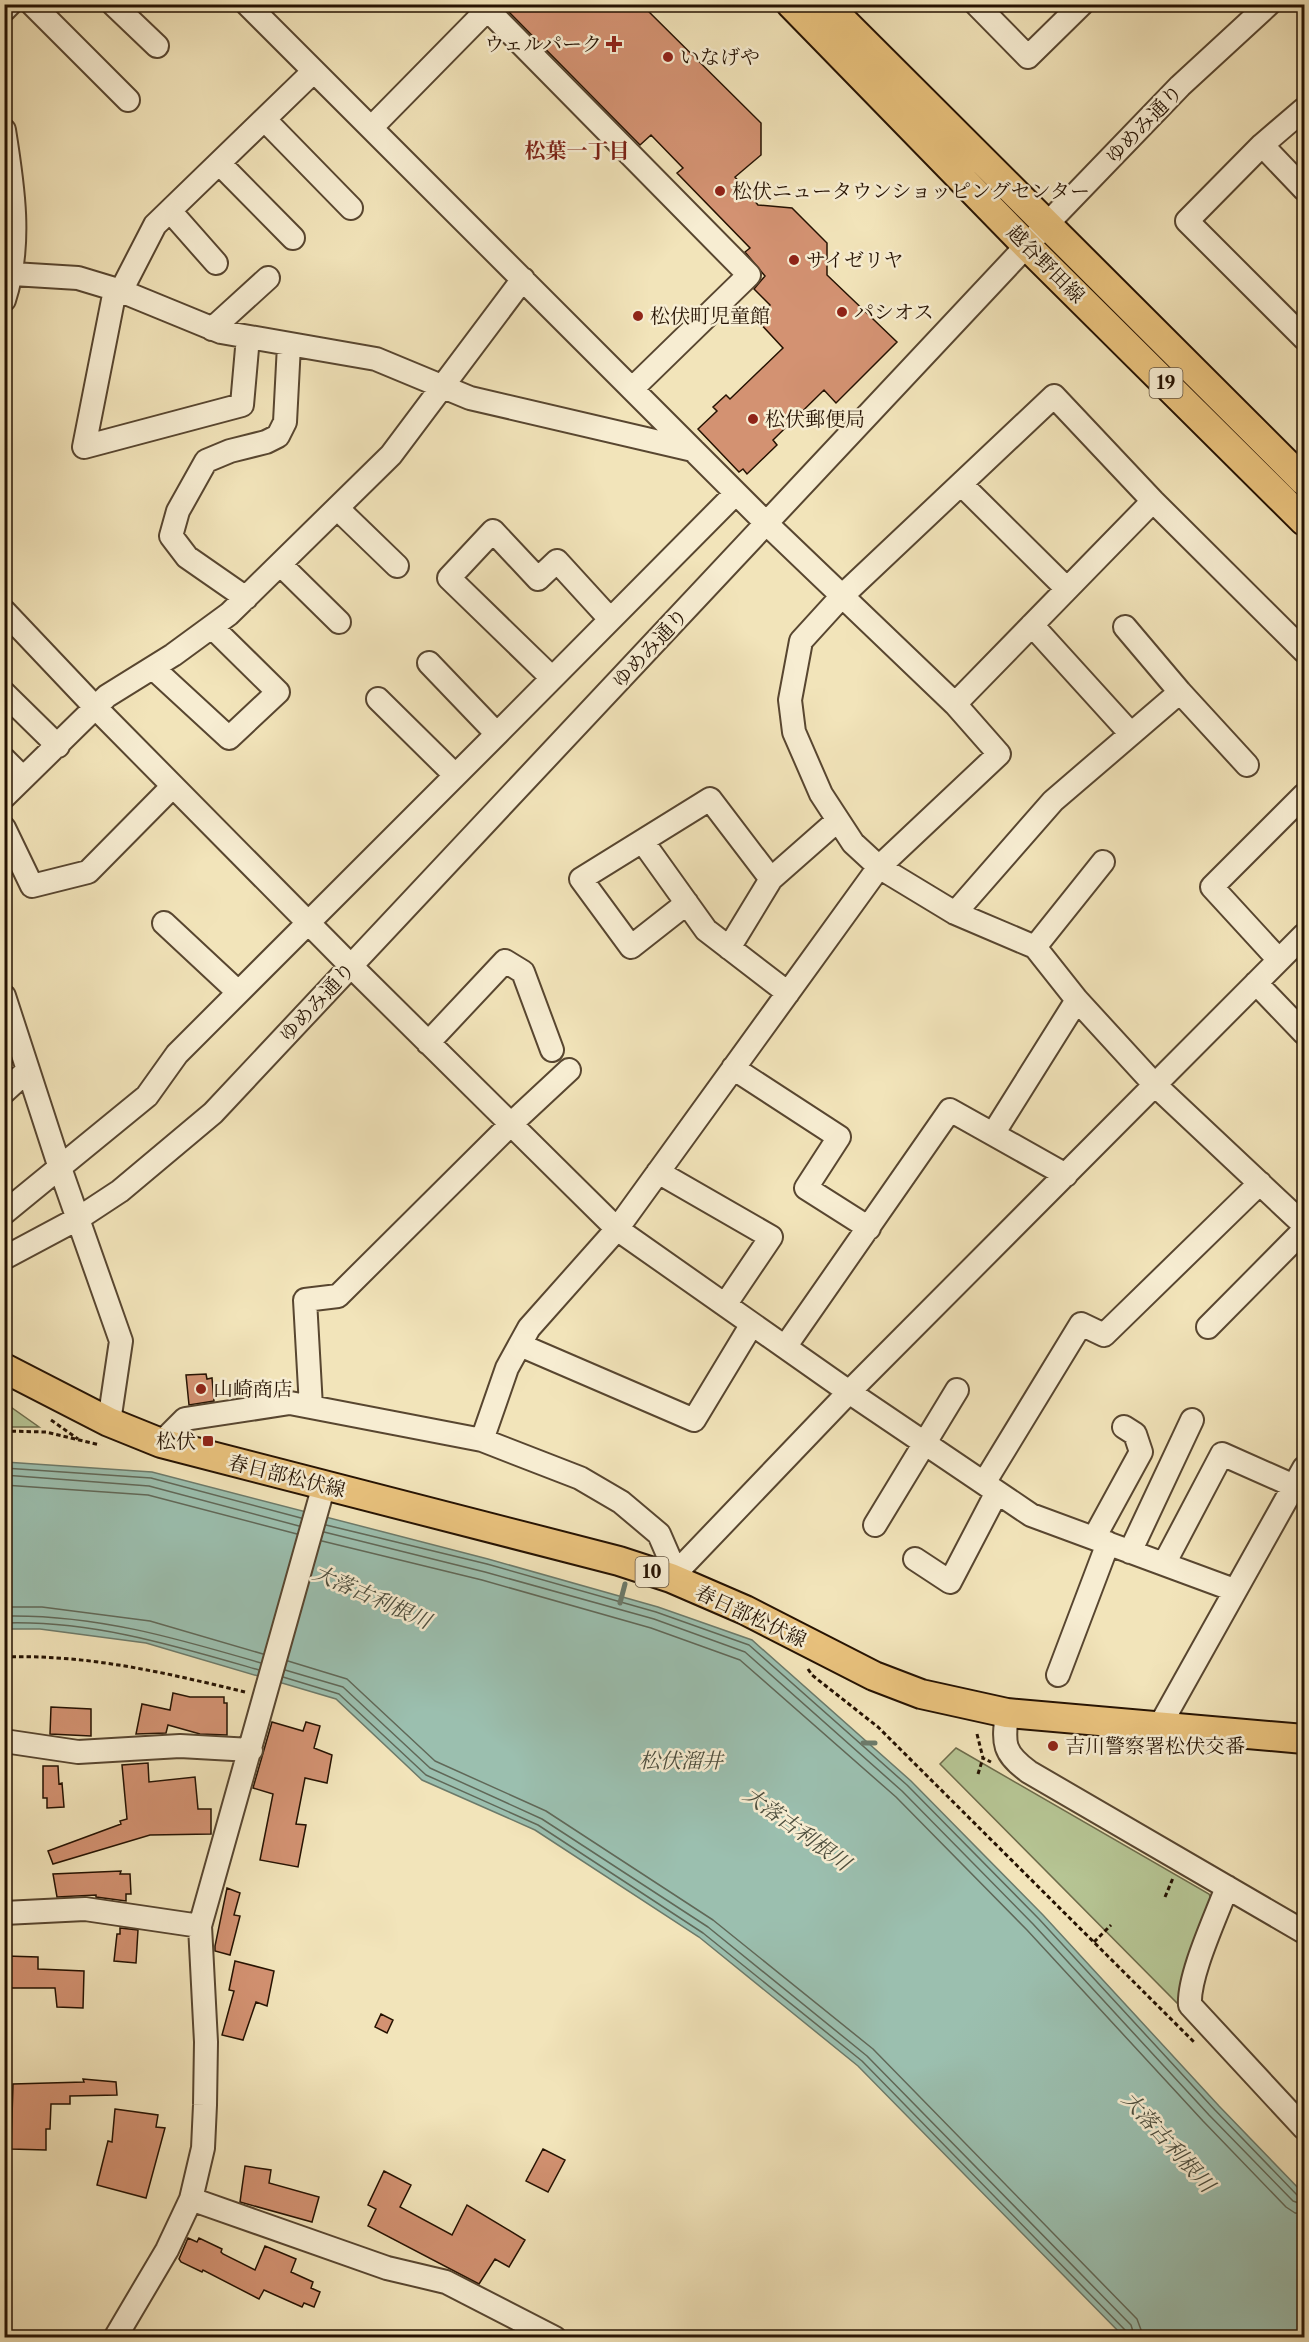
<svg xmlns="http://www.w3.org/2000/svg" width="1309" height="2342" font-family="'Libre Caslon Text','Noto Serif JP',serif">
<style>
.green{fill:#b6c594;stroke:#6e6c4b;stroke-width:1.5}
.water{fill:#9bbfaf;stroke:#6c7a6a;stroke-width:1.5}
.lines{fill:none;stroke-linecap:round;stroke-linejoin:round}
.shore{stroke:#606858;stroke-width:1.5}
.stream{stroke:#6c7a6a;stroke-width:5}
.building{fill:#d39272;stroke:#251202;stroke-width:1.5}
.minor-casing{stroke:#584630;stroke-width:26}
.major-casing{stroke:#251202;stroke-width:32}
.path{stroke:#251202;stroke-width:3;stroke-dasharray:4.5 3;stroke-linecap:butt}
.minor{stroke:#f7edd2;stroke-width:22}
.major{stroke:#e9c27d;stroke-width:28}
.poi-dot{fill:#8f2418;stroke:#f7edd2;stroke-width:2}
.labels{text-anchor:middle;stroke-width:5;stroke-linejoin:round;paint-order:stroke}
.shield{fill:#f7edd2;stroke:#645440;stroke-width:1.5}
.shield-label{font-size:18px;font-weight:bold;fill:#251202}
.poi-label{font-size:20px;fill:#251202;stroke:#f7edd2;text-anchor:start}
.street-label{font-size:20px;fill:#251202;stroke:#f7edd2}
.neighbourhood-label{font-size:21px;font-weight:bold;fill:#7a1f14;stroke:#f7edd2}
.water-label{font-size:21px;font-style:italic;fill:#4e4f3f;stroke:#f7edd2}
</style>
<rect width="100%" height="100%" fill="#f2e4ba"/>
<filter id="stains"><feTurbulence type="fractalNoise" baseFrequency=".00333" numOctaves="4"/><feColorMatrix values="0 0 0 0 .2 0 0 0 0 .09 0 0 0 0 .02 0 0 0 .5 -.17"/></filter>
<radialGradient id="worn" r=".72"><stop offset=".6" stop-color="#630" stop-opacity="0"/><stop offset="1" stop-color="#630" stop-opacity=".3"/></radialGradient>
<path class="green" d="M4,1403H5L39,1427H5Z
M956,1748L1209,1894L1213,1903L1179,2005L940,1764Z"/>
<path class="water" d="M5,1462L152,1472L488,1559L658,1607L752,1640L911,1781L1043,1915L1219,2106L1304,2194V2337H1124L858,2066L699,1937L535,1830L422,1780L336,1699L146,1643L40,1629H5Z"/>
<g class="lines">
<path class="shore" d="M4,1468L151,1478L301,1518
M4,1475L149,1486L299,1526
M4,1485L148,1495L297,1534
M326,1525L487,1564L656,1612L749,1645L907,1785L1039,1919L1215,2110L1298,2196L1304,2197
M324,1532L485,1572L654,1619L745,1652L902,1791L1033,1924L1209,2115L1293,2201L1304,2205
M322,1541L482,1580L651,1628L740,1660L896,1797L1027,1930L1203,2121L1286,2207L1295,2213L1304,2214
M4,1607H42L150,1621L263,1654
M4,1616C94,1614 176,1638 261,1663
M4,1623C92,1620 176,1646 259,1670
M288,1661L347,1679L435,1761L546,1811L713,1920L873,2049L1137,2319L1144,2338
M285,1670L343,1687L430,1768L542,1819L708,1927L867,2056L1131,2325L1135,2338
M283,1677L339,1694L426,1775L538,1825L703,1933L862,2061L1126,2331L1128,2338"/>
<path class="stream" d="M620,1603L625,1584
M863,1743H875"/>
</g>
<path class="building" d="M501,4H641L761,123V155L735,177L758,205L792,208L827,243V275L897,342L836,403L824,390L773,440L777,445L747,474L743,469L739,472L698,429L717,411L713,407L726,395L730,399L783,348L756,319L770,305L754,289L765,276L745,252L750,248L677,173L683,168L651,135L640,145Z
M206,1374L207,1379L212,1378L214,1401L189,1405L186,1375Z
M173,1693L190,1697H224V1703H227V1735L200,1734L168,1725L166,1733L136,1734L142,1704L170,1710Z
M51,1707L91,1709V1736L50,1734Z
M272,1722L303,1731L306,1722L320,1726L314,1748L332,1755L327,1783L305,1778L296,1824L306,1825L298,1867L260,1860L273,1794L253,1788Z
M148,1763L149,1782L195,1777L198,1809H211V1834L150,1835L53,1864L48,1851L121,1824L120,1821L127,1819L122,1765Z
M43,1766H58L59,1784L62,1783L64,1807L47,1808V1798H43Z
M121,1871L120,1874H130L131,1894H126V1901L96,1897V1895L57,1897L53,1874Z
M227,1888L240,1893L234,1915L240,1916L230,1955L215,1951V1946Z
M120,1928L138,1930L136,1963L114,1961L117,1934H120Z
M6,1956L38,1957V1969L84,1971L83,2008L57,2007L55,1988H6Z
M235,1961L274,1971L267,2006L256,2002L243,2040L222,2035L234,1991L229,1990Z
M381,2014L393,2020L387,2033L375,2027Z
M83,2079L116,2082L117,2095L70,2096V2104H51L50,2129H46V2150L11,2149L13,2084L84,2082Z
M115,2109L158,2115L156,2127L165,2128L146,2198L97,2185L108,2141L112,2142Z
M543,2149L565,2160L548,2192L526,2181Z
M245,2166L271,2170L269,2183L319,2197L312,2222L240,2202Z
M384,2171L411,2185L400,2207L452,2235L467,2205L525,2240L509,2267L495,2259L479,2284L368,2226L376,2209L368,2205Z
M188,2238L197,2242L199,2238L222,2249L221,2252L223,2254L255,2270L265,2246L296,2259L291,2272L313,2282L311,2288L320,2292L314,2307L304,2303L302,2307L264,2290L259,2299L203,2270L202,2272L181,2262L179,2259Z"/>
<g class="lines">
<g class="minor-casing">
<path id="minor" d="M32,4L128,100
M113,4L157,46
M247,4L767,524L955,704L999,754L879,867L617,1229L529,1328L507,1368L482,1440
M482,4L749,275L632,389
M976,4L1028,57L1082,4
M4,10L10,4
M1304,109L1262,145L1187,221L1304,338
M265,120L351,208
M371,128L487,10
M4,130C13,186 22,245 4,300
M1262,145L1304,189
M220,164L293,238
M171,212L216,263
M13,274L78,278L121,291L221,332L376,359L470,398L693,450
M212,329L268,278
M248,337L242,405L84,447L113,300L121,291L155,225L314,71
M961,484L1067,589
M337,508L397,566
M280,564L339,622
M246,598L187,557L171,536L178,511L206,461L230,451L266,442L278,436L285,422L289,345
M4,611L95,707L351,966L617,1229L849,1392L1031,1515L1234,1590
M1032,625L1131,734
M1125,627L1180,692L1247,765
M1304,651L1153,501L1054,396L842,596L801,641L790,700L794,732L821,794L853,843L879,867L955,913L1035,947L1077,1000L1154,1084L1304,1225
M153,668L229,738L278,692L212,627
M552,678L449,578L493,531L538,579L557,561L610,619
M4,693L58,746
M378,699L455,775
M955,704L1153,501
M497,734L736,493
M4,759L23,778
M4,797L107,696L173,655L229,614L391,455L523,279
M4,828L32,886L88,872L173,786
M643,842L706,930L788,993
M687,903L631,947L581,879L710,799L771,879
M955,913L1053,801L1180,692
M164,923L238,992
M1035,947L1103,862
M729,948L771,879L838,820
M1279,960L1212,887L1304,795
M1256,983L1304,1033
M4,996L60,1168L121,1341L109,1422
M428,1043L505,961L523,972L552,1050
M733,1068L839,1137L806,1188L869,1228
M4,1092L28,1070
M993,1134L1077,1000
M658,1172L771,1237L725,1305
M4,1213L147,1096L177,1054L497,734L429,663
M4,1258L79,1218L120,1191L213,1113L1047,224L1180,86L1269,4
M1208,1327L1304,1230
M520,1345L694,1420L752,1324
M785,1347L950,1110L1066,1175
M311,1407L305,1300L338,1296L511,1124L569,1070
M161,1443L185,1419L290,1403L482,1440L580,1478L621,1502L659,1534L669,1557L671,1578
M984,1483L1081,1324L1104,1335L1260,1183
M875,1525L957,1390
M1094,1538L1141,1452L1135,1434L1124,1427
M1130,1552L1192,1420
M915,1559L950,1582L997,1492
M1164,1564L1222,1454L1294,1486
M671,1578L849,1392L1304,935
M1058,1675L1108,1543
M1007,1713C1003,1744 1003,1753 1029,1772L1304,1932
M1159,1727L1304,1468
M4,1741L78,1752L180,1746L251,1750
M1227,1887C1216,1917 1188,1976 1190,2005L1304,2128
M4,1913L85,1909L200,1926
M191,2199L387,2268L446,2282L555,2338
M115,2338L167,2250L191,2199L203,2148L205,2105L206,2042L200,1926L324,1485"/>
</g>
<g class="major-casing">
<path id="major" d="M791,4L1027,246L1304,521
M826,4L1304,481
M4,1368L109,1422L161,1443L619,1561L671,1578L745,1610L874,1676L921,1694L1007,1713L1304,1739"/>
</g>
<path class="path" d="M51,1420L78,1439
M4,1431L46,1432L100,1445
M4,1657C86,1654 167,1673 245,1692
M808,1669L812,1675L878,1727L1195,2043
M977,1734L983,1758L991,1762
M978,1774L983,1758
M1165,1897L1173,1878
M1094,1942L1111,1925"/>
<use href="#minor" class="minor"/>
<use href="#major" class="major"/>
</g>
<g class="poi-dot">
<path d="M611 35h6v6h6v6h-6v6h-6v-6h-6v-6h6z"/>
<circle cx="668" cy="57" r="6"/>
<circle cx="720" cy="191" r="6"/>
<circle cx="794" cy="260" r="6"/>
<circle cx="842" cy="312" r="6"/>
<circle cx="638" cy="316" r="6"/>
<circle cx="753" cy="419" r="6"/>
<circle cx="201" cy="1389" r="6"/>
<rect x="202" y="1435" width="12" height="12" rx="3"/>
<circle cx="1053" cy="1746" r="6"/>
</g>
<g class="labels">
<g class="shield">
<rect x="1149.5" y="368" width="33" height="30" rx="4.5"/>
<rect x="635.5" y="1557" width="33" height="30" rx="4.5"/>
</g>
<g class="shield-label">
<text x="1166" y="389">19</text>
<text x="652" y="1578">10</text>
</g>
<g class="poi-label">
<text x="602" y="51" text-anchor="end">ウェルパーク</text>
<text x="680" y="64">いなげや</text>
<text x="732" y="198">松伏ニュータウンショッピングセンター</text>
<text x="806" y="267">サイゼリヤ</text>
<text x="854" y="319">パシオス</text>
<text x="650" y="323">松伏町児童館</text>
<text x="765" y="426">松伏郵便局</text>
<text x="213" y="1396">山崎商店</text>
<text x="196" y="1448" text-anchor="end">松伏</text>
<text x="1065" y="1753">吉川警察署松伏交番</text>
</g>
<g class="street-label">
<text transform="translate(1144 124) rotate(-46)" y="7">ゆめみ通り</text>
<text transform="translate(1046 264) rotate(45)" y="7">越谷野田線</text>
<text transform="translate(650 648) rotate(-47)" y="7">ゆめみ通り</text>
<text transform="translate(317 1002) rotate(-47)" y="7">ゆめみ通り</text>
<text transform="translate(287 1476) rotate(14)" y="7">春日部松伏線</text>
<text transform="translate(751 1616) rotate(25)" y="7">春日部松伏線</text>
</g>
<g class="neighbourhood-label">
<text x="577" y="158">松葉一丁目</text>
</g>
<g class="water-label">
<text transform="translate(372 1597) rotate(24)" y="7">大落古利根川</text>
<text x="681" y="1768">松伏溜井</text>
<text transform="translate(797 1829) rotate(36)" y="7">大落古利根川</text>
<text transform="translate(1168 2142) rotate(48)" y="7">大落古利根川</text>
</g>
</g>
<rect width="1309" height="2342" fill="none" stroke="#f2e4ba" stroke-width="24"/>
<rect x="6" y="6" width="1297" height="2330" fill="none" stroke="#251202" stroke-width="3"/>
<rect x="12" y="12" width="1285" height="2318" fill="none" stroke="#251202" stroke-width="1.5"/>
<rect width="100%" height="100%" filter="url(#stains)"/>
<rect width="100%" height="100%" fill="url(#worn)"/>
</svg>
